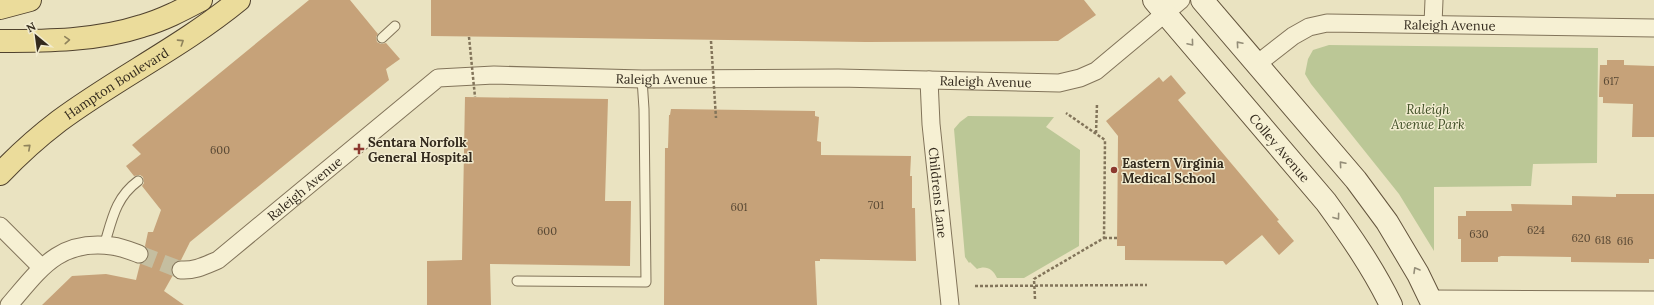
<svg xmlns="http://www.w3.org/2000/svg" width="1654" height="305" font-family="Lora,serif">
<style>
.green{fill:#bbc796}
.building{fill:#c6a279}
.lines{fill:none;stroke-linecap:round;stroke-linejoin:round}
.street-tunnel{stroke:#c5bea0;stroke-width:17;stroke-dasharray:17 8;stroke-linecap:butt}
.lane-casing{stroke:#82745a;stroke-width:11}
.street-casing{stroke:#82745a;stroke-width:19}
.secondary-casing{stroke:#64553d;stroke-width:24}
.primary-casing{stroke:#50422e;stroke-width:24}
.path{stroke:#82745a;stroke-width:2.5;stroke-dasharray:3 2;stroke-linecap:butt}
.lane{stroke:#f6f0d3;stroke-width:9}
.street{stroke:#f6f0d3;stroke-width:17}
.secondary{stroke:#f6f0d3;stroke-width:22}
.primary{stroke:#ebdc9b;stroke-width:22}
.path-bridge{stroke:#82745a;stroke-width:2.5;stroke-dasharray:3 2;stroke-linecap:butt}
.oneway{stroke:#8f835c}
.oneway2{stroke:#948d78}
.poi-dot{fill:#8c392f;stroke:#f2ecd0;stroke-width:1.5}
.labels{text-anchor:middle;stroke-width:3;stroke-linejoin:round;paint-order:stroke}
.number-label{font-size:11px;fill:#584834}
.street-label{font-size:13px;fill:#332a1d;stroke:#f2ecd0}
.park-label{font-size:13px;font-style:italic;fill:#3f4e25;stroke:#f2ecd0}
.poi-label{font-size:13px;font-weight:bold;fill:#332a1d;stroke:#f2ecd0;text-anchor:start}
</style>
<rect width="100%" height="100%" fill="#eae3c1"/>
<path class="green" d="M1329,45L1598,48L1597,163L1533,164L1531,186L1434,187V251L1399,194L1311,84L1305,74L1308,59L1313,50Z
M968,116L1054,117L1046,127L1080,150L1079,246L1024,278H997C993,269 986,265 977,269L970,262L969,263L965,257L954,129L960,122Z"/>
<path class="building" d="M309,0H350L378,34L376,37L377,42L381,44L386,43L400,59L386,69L389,80L190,242L181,260L176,262L172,265L171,270L173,275L164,291L184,305H42L72,276L106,274L136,280L140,264L145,262L148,257L149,252L145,246L148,232H153L161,210L142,186L144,183L143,177L140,175L134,176L126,166L141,154L132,145Z
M431,0H1084L1096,15L1058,41L866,42L431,36Z
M1607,60H1624V65L1654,66V137H1632L1633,104L1603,103V97H1599L1600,65H1607Z
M1171,75L1186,93L1178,100L1279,220L1277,221L1294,241L1279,255L1262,235L1226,265L1223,261L1125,260V246H1117L1118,136L1106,121L1159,77L1163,82Z
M465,97L608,99L605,201H631L630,266L490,264L491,305H427V261L462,260Z
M671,109L815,111V116L819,117L817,141L821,142V155L911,156L910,176H912V208H915L916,261L820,259V261H815L817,305H664L665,148H668L669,115H670Z
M1616,194H1654V259H1649V263L1571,262V257L1501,256L1498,257V262H1461V239H1458V216H1466V211H1512L1511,204L1572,205V196L1616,197Z"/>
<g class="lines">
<path class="street-tunnel" d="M139,254L181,270"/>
<g class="lane-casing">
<path id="lane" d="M382,38L395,26
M104,246C112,220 115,198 138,181
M517,281L646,282L644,109L642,79"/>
</g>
<g class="street-casing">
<g id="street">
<path d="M1433,24L1434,0"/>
<path id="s1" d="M1257,64L1293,36L1309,27L1327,23L1654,28"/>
<path id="s2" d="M929,80L931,124L950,305"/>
<path d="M0,226L41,267"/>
<path id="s3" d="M181,270C195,271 206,265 218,260L438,78L494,75L642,79L838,78L1059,83L1080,78L1096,71L1181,0"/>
<path d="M1431,299L1654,300"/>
<path d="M9,305C40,269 59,239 112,246C121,247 131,251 139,254"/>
</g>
</g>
<g class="secondary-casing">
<g id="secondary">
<path id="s4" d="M1154,0L1326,202C1350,235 1373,268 1391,305"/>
<path d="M1202,0L1356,180L1387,222L1418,274L1433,305"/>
</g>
</g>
<g class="primary-casing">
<g id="primary">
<path d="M0,8L30,0"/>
<path d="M0,41C48,41 96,41 142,26C163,20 182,10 201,0"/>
<path id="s5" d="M0,174C18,155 38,137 59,121C117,78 183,46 239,0"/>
</g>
</g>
<path class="path" d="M1096,133L1097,104
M1104,238H1117
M975,286L1147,285
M1035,299L1034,279L1104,238L1105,140L1066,113"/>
<use href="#lane" class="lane"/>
<use href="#street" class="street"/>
<use href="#secondary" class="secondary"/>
<use href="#primary" class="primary"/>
<path class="path-bridge" d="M469,37L475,97
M711,41L716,118"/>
</g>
<defs><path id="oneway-chevron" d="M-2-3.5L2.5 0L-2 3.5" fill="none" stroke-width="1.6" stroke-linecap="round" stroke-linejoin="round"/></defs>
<g class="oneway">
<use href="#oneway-chevron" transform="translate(67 40) rotate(-4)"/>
<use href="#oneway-chevron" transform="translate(181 42) rotate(-33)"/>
<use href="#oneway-chevron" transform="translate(28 147) rotate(-42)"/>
</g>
<g class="oneway2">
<use href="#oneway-chevron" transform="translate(1191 43) rotate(50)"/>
<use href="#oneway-chevron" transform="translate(1239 44) rotate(-131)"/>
<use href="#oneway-chevron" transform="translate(1342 164) rotate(-131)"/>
<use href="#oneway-chevron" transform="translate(1337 217) rotate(54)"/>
<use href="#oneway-chevron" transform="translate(1416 270) rotate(-120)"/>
</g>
<g class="poi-dot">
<path d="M357 143h4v4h4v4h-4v4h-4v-4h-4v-4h4z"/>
<circle cx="1114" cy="170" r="4"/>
</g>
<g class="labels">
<g class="number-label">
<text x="1611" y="85">617</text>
<text x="220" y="154">600</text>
<text x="876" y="209">701</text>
<text x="739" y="211">601</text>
<text x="1536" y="234">624</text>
<text x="547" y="235">600</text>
<text x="1479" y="238">630</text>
<text x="1581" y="242">620</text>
<text x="1603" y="244">618</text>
<text x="1625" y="245">616</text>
</g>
<g class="street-label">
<text dy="5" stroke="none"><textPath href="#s1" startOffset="205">Raleigh Avenue</textPath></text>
<text dy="5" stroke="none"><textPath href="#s3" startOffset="548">Raleigh Avenue</textPath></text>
<text dy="5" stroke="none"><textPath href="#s3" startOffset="872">Raleigh Avenue</textPath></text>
<text dy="5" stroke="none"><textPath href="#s5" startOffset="148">Hampton Boulevard</textPath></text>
<text dy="5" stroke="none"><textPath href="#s4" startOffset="194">Colley Avenue</textPath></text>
<text dy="5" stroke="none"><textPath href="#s3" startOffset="151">Raleigh Avenue</textPath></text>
<text dy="5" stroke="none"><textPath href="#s2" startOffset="113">Childrens Lane</textPath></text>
</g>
<g class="park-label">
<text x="1428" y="114">Raleigh<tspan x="1428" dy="15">Avenue Park</tspan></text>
</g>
<g class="poi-label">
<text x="368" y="147">Sentara Norfolk<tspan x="368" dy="15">General Hospital</tspan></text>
<text x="1122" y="168">Eastern Virginia<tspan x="1122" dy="15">Medical School</tspan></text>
</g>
</g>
<g transform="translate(36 36) rotate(331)" stroke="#f2ecd0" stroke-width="3" paint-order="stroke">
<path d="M0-3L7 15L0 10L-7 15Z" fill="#332a1d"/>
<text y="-6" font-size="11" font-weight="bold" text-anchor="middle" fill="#332a1d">N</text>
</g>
</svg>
